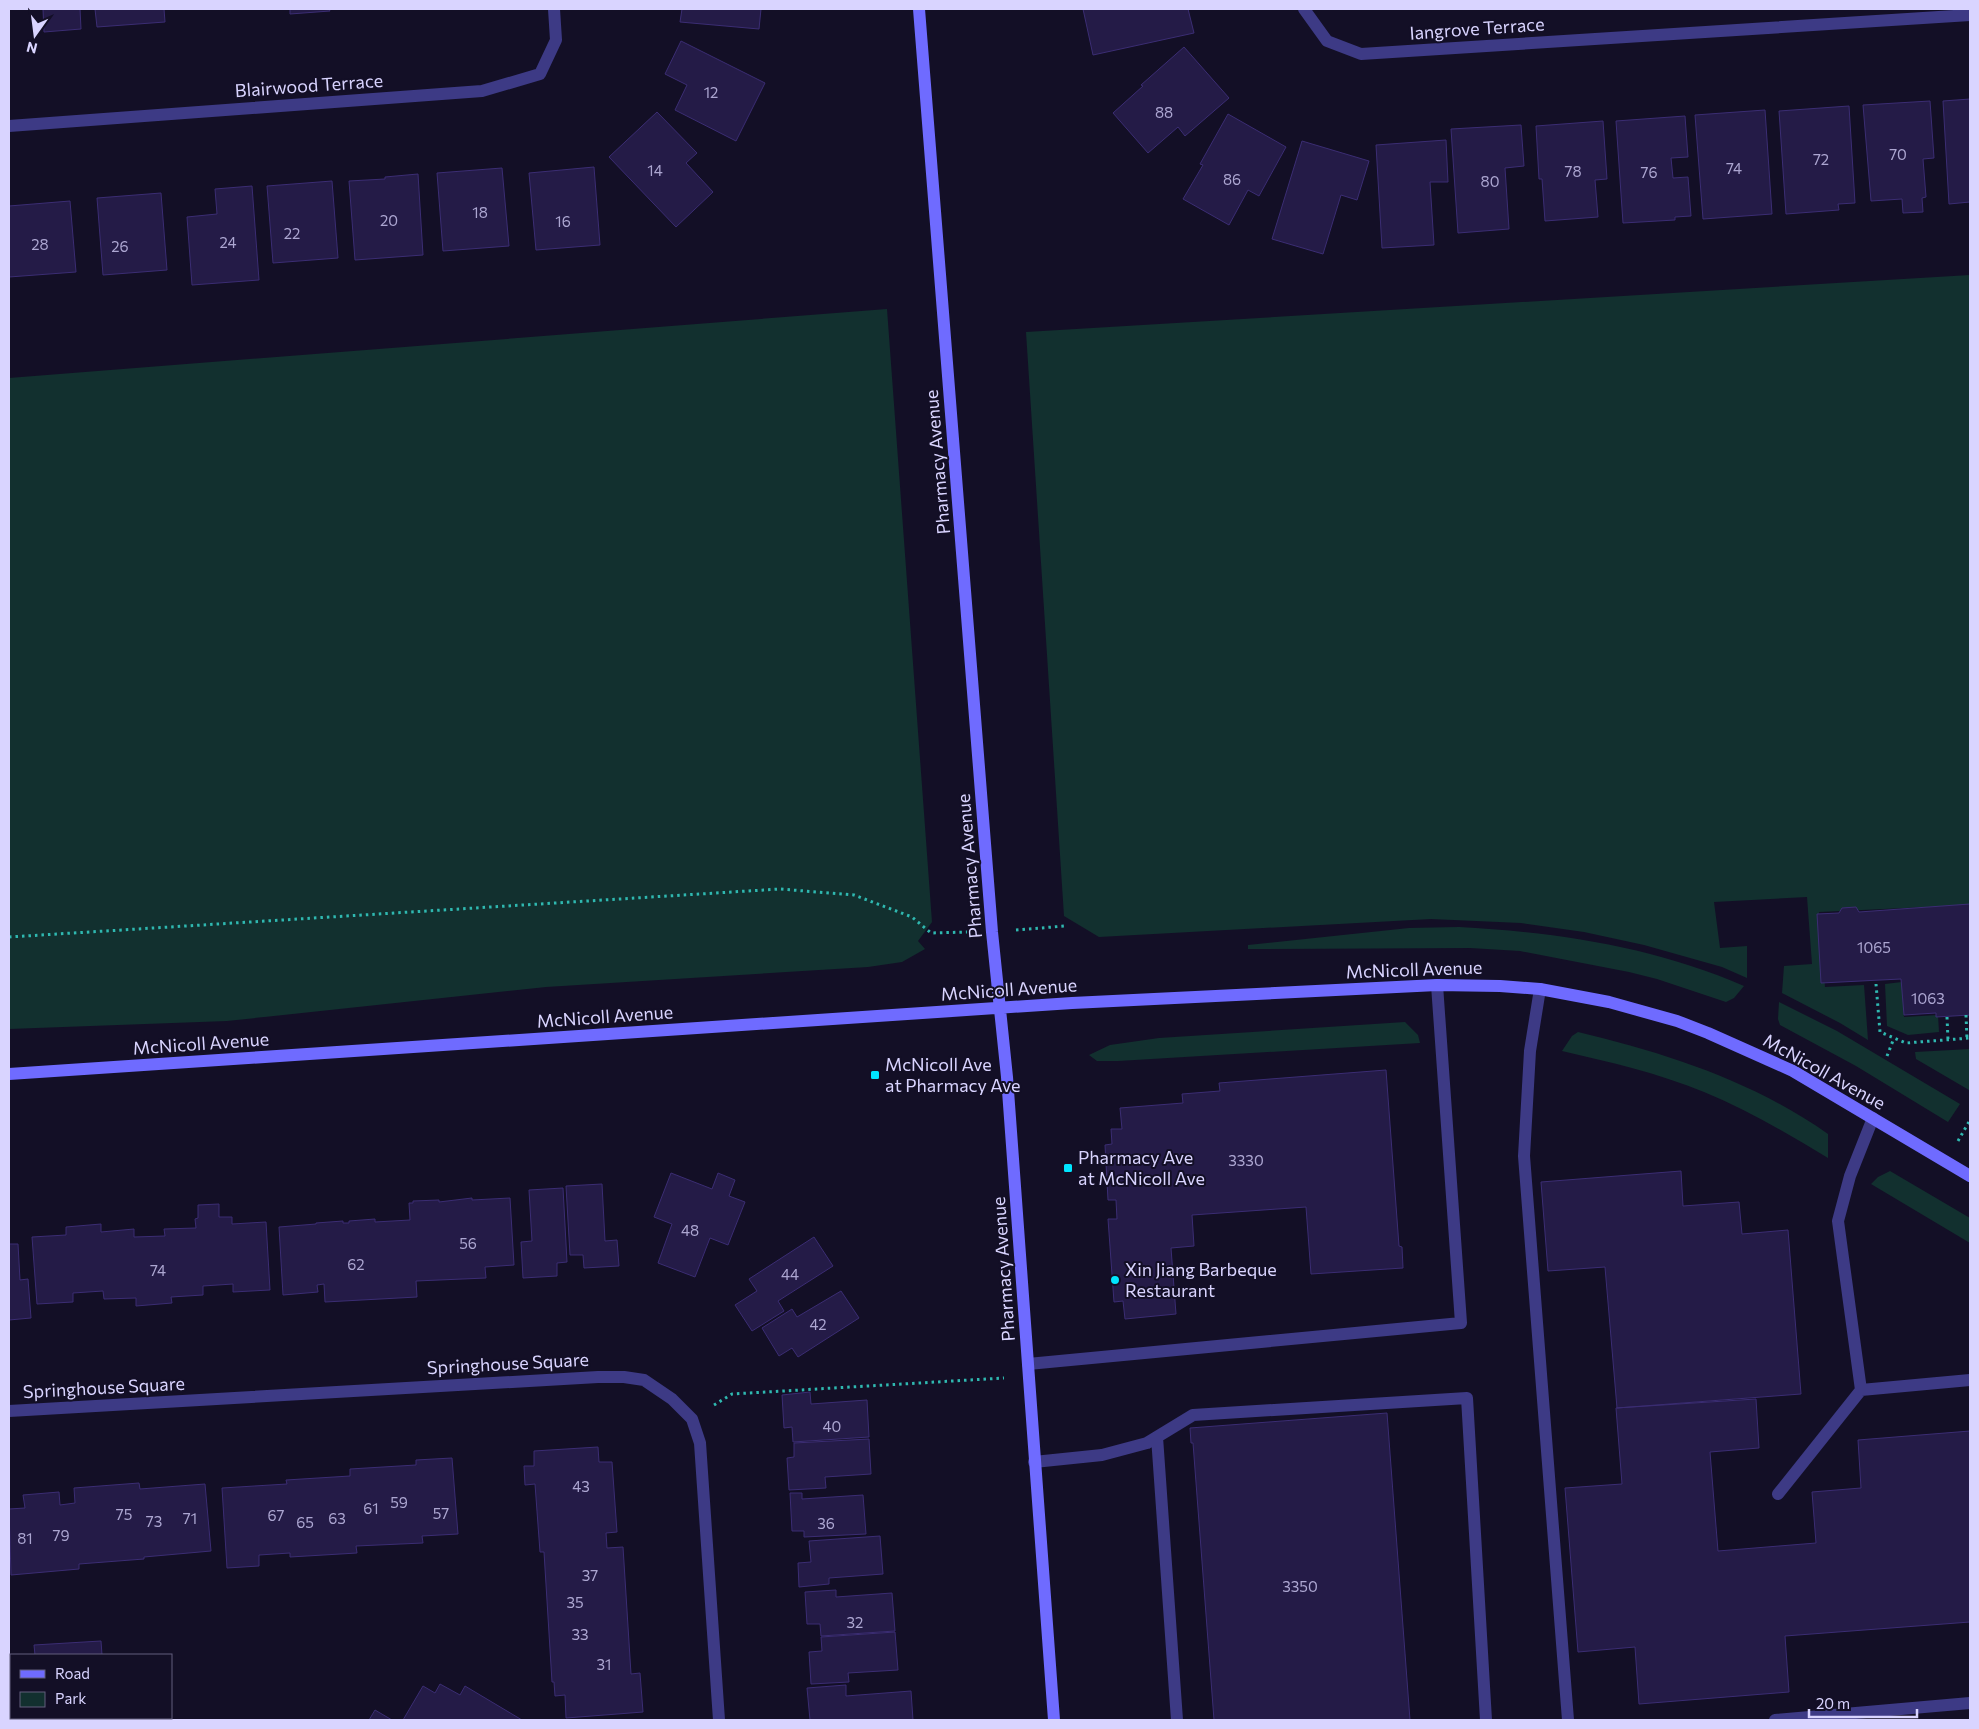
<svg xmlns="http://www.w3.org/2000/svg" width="1979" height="1729" font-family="Commissioner,sans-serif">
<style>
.green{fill:#12302f}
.building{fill:#241b47;stroke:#3b2d73}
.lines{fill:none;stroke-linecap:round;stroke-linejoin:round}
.path{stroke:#2fb8b0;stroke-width:3;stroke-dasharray:2.5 4;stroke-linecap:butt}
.lane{stroke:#3d3a85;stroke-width:12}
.street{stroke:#3d3a85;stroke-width:12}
.secondary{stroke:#6f6bff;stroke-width:12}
.poi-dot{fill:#00e5ff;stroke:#130f26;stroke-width:2}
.labels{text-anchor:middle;stroke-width:4;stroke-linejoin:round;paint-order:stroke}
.number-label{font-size:15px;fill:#aca6d1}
.street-label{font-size:18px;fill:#d9d4ff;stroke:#130f26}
.poi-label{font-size:18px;fill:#d9d4ff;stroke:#130f26;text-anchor:start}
</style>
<rect width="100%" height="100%" fill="#130f26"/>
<path class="green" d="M1970,275V905L1819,912L1825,987L1864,985L1868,1040L1840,1023L1782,993L1784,966L1812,964L1807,897L1714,902L1720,948L1747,946V978L1722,967L1644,945L1584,932L1521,923L1431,919L1099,937L1064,916L1026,332Z
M887,309L932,922L918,941L925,949L902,962L868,967L546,987L227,1021L9,1029V378Z
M1459,927C1556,932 1655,947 1744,986L1734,998L1726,1002L1657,979L1629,972L1520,951L1470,948L1248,949V945L1409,928Z
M1902,982L1904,1017L1938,1015L1939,1032L1908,1035L1887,1026L1885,984Z
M1779,1002L1837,1031L1960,1104L1948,1122L1856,1066L1780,1025L1778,1019Z
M1405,1022L1418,1035L1420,1043L1118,1061H1097L1089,1055L1110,1045L1159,1038Z
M1578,1032C1666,1053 1753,1081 1828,1134V1158C1788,1134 1748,1110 1704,1092C1658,1073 1610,1062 1562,1051L1572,1036Z
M1970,1049V1087L1969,1090L1916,1059L1915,1052Z
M1890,1171L1970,1218V1243L1871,1184L1878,1177Z"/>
<path class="building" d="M43,9H80L81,29L44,32Z
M95,9H164L165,22L97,27Z
M290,9H329L330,11L290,14Z
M682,9H761L759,29L680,22Z
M1083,9H1188L1194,33L1093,55Z
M681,41L765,83L736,141L675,110L687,85L665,74Z
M1184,47L1229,98L1185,136L1178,127L1148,153L1113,113L1143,86L1141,85Z
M1970,99V202L1949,204L1943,101Z
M1930,101L1934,158L1923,159L1926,197L1922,198L1923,212L1903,213L1902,199L1871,201L1863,105Z
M1849,106L1855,203L1838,204L1839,210L1786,214L1779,111Z
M1765,110L1772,214L1703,219L1695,115Z
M657,112L697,153L686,163L713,192L676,227L609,157Z
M1228,114L1286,147L1259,196L1248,190L1229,225L1183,199L1203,165L1200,164Z
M1685,116L1688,157L1671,158L1673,178L1688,177L1691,216L1675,217V220L1623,223L1616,121Z
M1603,121L1607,179L1595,180L1598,217L1545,221L1542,179H1539L1536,126Z
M1521,125L1524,166L1505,168L1509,229L1458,233L1451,129Z
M1446,140L1448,182H1430L1434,245L1382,248L1376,145Z
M1302,141L1369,161L1357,200L1341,195L1323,254L1272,239Z
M594,167L600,245L536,250L529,173Z
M502,168L509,246L443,251L437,173Z
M418,174L423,255L355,260L349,181L385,179V177Z
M332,181L338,258L273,263L267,186Z
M252,186L259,280L192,285L187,217L217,214L215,189Z
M161,193L167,270L103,275L97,198Z
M70,201L76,272L9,277V206Z
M1970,904V1015L1936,1017V1013L1904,1015L1901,979L1821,983L1817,914L1839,913L1842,908L1856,907L1859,912Z
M1386,1070L1399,1246L1402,1247L1403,1268L1311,1274L1306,1207L1192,1215L1194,1246L1171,1248L1176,1314L1125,1319L1123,1301L1114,1302L1108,1219H1117L1116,1200H1108L1105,1145L1112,1144L1111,1129H1122L1120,1108L1183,1103L1182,1094L1220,1091L1219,1083Z
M1681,1171L1683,1206L1739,1202L1742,1234L1788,1230L1801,1394L1617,1408L1605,1267L1548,1271L1541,1182Z
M671,1173L712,1189L718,1173L735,1180L729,1196L745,1202L728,1245L710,1238L695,1277L658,1263L672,1224L654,1217Z
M602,1184L605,1241L617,1240L619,1266L584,1268L583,1255H570L566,1186Z
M563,1188L567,1262L557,1263V1276L523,1278L521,1242L532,1241L529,1190Z
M472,1198V1200L510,1198L514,1265L485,1267L486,1278L416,1281L417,1297L325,1302L324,1284L317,1285L318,1292L283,1295L279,1227L316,1224V1223L343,1221V1223H349V1221L375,1219V1222L410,1220L409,1203H413V1201L439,1200V1202Z
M219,1204V1217H232V1224L266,1222L270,1290L233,1292V1284L203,1286V1295L171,1297L172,1303L136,1306V1298L104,1299L103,1291L73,1293V1302L37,1304L32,1237L66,1235V1227L101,1224V1232L134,1229V1237L165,1236L164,1229L196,1228L195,1219L198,1218V1205Z
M814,1237L833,1266L778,1301L784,1311L752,1331L735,1305L757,1291L749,1279Z
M9,1244H18L20,1280L28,1279L31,1318L9,1320Z
M841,1291L859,1318L798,1357L792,1348L779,1356L762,1328L792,1309L797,1317Z
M810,1392L811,1404L867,1400L869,1437L793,1442L792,1427L784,1428L782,1395Z
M1756,1399L1759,1448L1710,1452L1718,1551L1816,1543L1812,1492L1861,1488L1858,1440L1970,1431V1622L1785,1636L1789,1692L1639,1704L1635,1647L1578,1652L1565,1488L1622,1484L1616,1408Z
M1387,1413L1410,1720H1214L1193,1443H1191L1190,1428Z
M869,1439L871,1474L825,1477L826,1488L789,1490L787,1458L794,1457V1443Z
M598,1447L599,1462H612L617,1532L606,1533L607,1548L623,1547L631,1674L640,1673L643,1712L566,1718L565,1695L555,1696L554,1682H552L544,1552H540L535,1484L525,1485L524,1466H534V1451Z
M452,1458L458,1534L422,1536L423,1543L356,1546L357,1553L290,1557V1553L259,1555V1566L227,1568L222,1488L287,1484L286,1480L350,1476V1469L416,1465V1460Z
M139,1483L140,1489L205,1484L211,1551L144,1557V1559L79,1564V1569L11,1575L9,1509L25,1508L23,1495L59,1492L60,1505L75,1503L74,1488Z
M790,1493H802V1499L863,1495L866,1534L804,1537V1531H792Z
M880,1536L883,1574L829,1578V1584L799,1587L798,1563L811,1562L809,1541Z
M836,1590V1597L892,1593L895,1631L821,1636L820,1624H807L805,1592Z
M895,1632L898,1670L848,1673L849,1682L811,1684L809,1652L822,1651L821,1637Z
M101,1641L102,1655H35L34,1645Z
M440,1684L460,1695L465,1686L522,1720H403L423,1686L435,1693Z
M846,1685V1696L911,1691L913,1720H810L807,1688Z
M375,1710L392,1720H369Z
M27,1718H107V1720H27Z"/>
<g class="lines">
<path class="path" d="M1016,930L1065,926
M9,937L780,889L854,895L912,917L931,933L967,932
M1876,984L1880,1032L1906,1043L1970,1038
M1966,1015L1967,1039
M1947,1017L1948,1040
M1887,1056L1894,1038
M1958,1141L1970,1120
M714,1405L732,1394L1004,1378"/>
<path class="lane" d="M1540,989L1530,1051L1524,1156L1568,1720
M1873,1118L1850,1176L1838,1221L1861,1390L1970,1380
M1028,1364L1461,1323L1437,985
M1157,1437L1177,1720
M1034,1462L1102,1455L1147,1443L1193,1415L1467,1398L1486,1720
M1778,1494L1861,1390
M1775,1720L1970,1703"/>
<path class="street" d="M1304,9L1327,41L1361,54L1970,15
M9,126L482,91L540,74L556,40L554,9
M9,1411L598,1377H624L644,1380L672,1399L692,1419L700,1443L719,1720"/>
<path class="secondary" d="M919,9L992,932L1007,1077L1054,1720
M9,1074L1072,1003L1437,985L1500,986L1540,989L1609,1002L1677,1021L1708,1033L1793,1071L1970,1176"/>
</g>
<g class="poi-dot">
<rect x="870" y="1070" width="10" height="10" rx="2.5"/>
<rect x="1063" y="1163" width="10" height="10" rx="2.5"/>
<circle cx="1115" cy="1280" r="5"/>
</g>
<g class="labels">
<g class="number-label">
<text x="711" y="98">12</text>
<text x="1164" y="118">88</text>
<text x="1898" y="160">70</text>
<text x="1821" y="165">72</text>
<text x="1734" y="174">74</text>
<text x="655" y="176">14</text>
<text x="1573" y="177">78</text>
<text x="1649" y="178">76</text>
<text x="1232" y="185">86</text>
<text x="1490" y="187">80</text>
<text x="480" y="218">18</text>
<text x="389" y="226">20</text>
<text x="563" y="227">16</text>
<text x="292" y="239">22</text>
<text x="228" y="248">24</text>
<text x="40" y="250">28</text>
<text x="120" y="252">26</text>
<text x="1874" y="953">1065</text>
<text x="1928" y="1004">1063</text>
<text x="1246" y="1166">3330</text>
<text x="690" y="1236">48</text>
<text x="468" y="1249">56</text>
<text x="356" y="1270">62</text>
<text x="158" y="1276">74</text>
<text x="790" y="1280">44</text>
<text x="818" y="1330">42</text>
<text x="832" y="1432">40</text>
<text x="581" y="1492">43</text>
<text x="399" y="1508">59</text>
<text x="371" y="1514">61</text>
<text x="441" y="1519">57</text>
<text x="124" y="1520">75</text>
<text x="276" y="1521">67</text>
<text x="190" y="1524">71</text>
<text x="337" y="1524">63</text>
<text x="154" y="1527">73</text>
<text x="305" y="1528">65</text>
<text x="826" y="1529">36</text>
<text x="61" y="1541">79</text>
<text x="25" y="1544">81</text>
<text x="590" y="1581">37</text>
<text x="1300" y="1592">3350</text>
<text x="575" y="1608">35</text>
<text x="855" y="1628">32</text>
<text x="580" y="1640">33</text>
<text x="604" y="1670">31</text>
</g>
<g class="street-label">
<text transform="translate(1477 29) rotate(-4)" y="6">Iangrove Terrace</text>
<text transform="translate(309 86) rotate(-4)" y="6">Blairwood Terrace</text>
<text transform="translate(938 462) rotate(-95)" y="6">Pharmacy Avenue</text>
<text transform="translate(970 866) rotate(-95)" y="6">Pharmacy Avenue</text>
<text transform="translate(1414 970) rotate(-2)" y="6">McNicoll Avenue</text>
<text transform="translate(1009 990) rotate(-4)" y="6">McNicoll Avenue</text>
<text transform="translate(605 1017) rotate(-4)" y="6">McNicoll Avenue</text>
<text transform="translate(201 1044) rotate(-4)" y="6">McNicoll Avenue</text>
<text transform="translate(1824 1072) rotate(29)" y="6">McNicoll Avenue</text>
<text transform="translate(1004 1269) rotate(-94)" y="6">Pharmacy Avenue</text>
<text transform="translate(508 1364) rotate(-3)" y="6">Springhouse Square</text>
<text transform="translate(104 1388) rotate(-3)" y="6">Springhouse Square</text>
</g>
<g class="poi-label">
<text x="885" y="1071">McNicoll Ave<tspan x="885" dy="21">at Pharmacy Ave</tspan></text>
<text x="1078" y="1164">Pharmacy Ave<tspan x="1078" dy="21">at McNicoll Ave</tspan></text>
<text x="1125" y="1276">Xin Jiang Barbeque<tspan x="1125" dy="21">Restaurant</tspan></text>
</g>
</g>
<rect width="1979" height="1729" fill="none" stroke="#d9d4ff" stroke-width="20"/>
<rect x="10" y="1654" width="162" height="65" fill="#130f26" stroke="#625e7d"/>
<rect x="20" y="1670" width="25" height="8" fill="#6f6bff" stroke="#625e7d"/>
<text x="55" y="1679" font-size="15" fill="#d9d4ff">Road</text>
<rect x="20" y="1692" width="25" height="15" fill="#12302f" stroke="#625e7d"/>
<text x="55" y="1704" font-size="15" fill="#d9d4ff">Park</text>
<g transform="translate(35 35) rotate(194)" stroke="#130f26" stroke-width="4" paint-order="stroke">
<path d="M0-4L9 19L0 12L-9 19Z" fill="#d9d4ff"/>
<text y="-8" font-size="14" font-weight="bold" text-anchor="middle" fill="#d9d4ff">N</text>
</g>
<path d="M1809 1709v8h108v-8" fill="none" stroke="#d9d4ff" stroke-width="2.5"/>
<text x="1816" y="1709" font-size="15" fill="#d9d4ff" stroke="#130f26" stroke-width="4" paint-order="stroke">20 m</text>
</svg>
